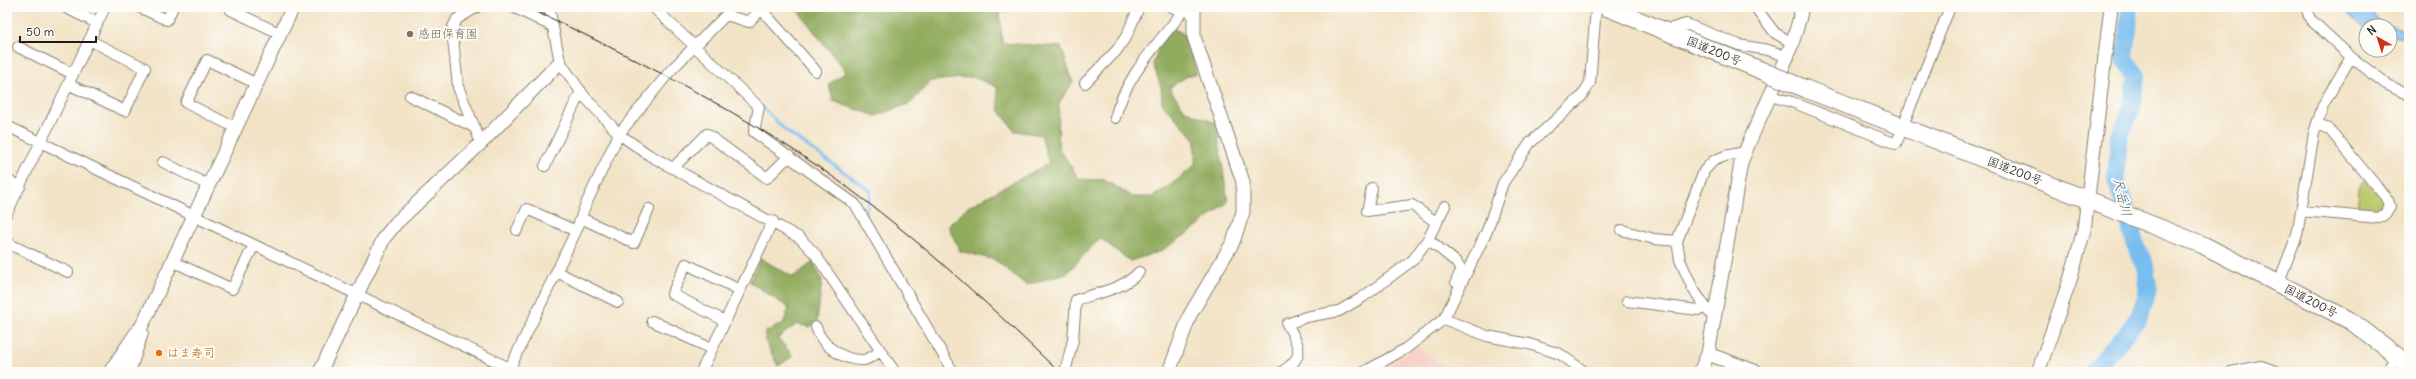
<svg xmlns="http://www.w3.org/2000/svg" width="2416" height="379" font-family="Delius,'Klee One',sans-serif">
<style>
.built{fill:#f7d0c9}
.green{fill:#b9c86b;stroke:#6a7244}
.forest{fill:#92ac5f;stroke:#57643e}
.water{fill:#78bdef;stroke:#4a6c86}
.lines{fill:none;stroke-linecap:round;stroke-linejoin:round}
.stream{stroke:#78bdef;stroke-width:3}
.river{stroke:#78bdef;stroke-width:18}
.minor-casing{stroke:#878071;stroke-width:12}
.tertiary-casing{stroke:#878071;stroke-width:15}
.trunk-casing{stroke:#878071;stroke-width:19}
.minor{stroke:#fff;stroke-width:10}
.tertiary{stroke:#fff;stroke-width:13}
.trunk{stroke:#fff;stroke-width:17}
.tram{stroke:#1c1c1c;stroke-width:1}
.trunk-bridge-casing{stroke:#878071;stroke-width:19;stroke-linecap:butt}
.trunk-bridge{stroke:#fff;stroke-width:17}
.education-dot{fill:#8d6e63;stroke:#fdfcf7;stroke-width:1.5}
.food-dot{fill:#e8710a;stroke:#fdfcf7;stroke-width:1.5}
.labels{text-anchor:middle;stroke-width:4;stroke-linejoin:round;paint-order:stroke}
.education-label{font-size:12px;fill:#785e54;stroke:#fdfcf7;text-anchor:start}
.street-label{font-size:12px;fill:#1c1c1c;stroke:#fdfcf7}
.food-label{font-size:12px;fill:#c56008;stroke:#fdfcf7;text-anchor:start}
.water-label{font-size:13px;font-style:italic;fill:#415c70;stroke:#fdfcf7}
</style>
<rect width="100%" height="100%" fill="#fdfcf7"/>
<filter id="ink" filterUnits="userSpaceOnUse"><feTurbulence type="fractalNoise" baseFrequency=".025" numOctaves="2"/><feDisplacementMap in="SourceGraphic" scale="8" xChannelSelector="R" yChannelSelector="G"/><feConvolveMatrix kernelMatrix="1 2 1 2 8 2 1 2 1" color-interpolation-filters="sRGB"/></filter>
<filter id="wash" filterUnits="userSpaceOnUse"><feTurbulence type="fractalNoise" baseFrequency=".012" numOctaves="4" result="noise"/><feDisplacementMap in="SourceGraphic" scale="16" xChannelSelector="R" yChannelSelector="G"/><feGaussianBlur stdDeviation="0.9" result="paint"/><feColorMatrix in="noise" values="0 0 0 0 0 0 0 0 0 0 0 0 0 0 0 0 0 1.4 0 .05"/><feComposite in="paint" operator="in"/></filter>
<g filter="url(#wash)">
<rect width="100%" height="100%" fill="#f2e3c6"/>
<path class="built" d="M1416,346L1451,372H1373L1399,358Z"/>
<path class="green" d="M2365,180L2387,205L2379,215L2357,213L2359,188Z"/>
<path class="forest" d="M795,7H1014L1000,13L1002,43L1061,47L1073,82L1059,103L1058,147L1079,179L1104,180L1133,197H1152L1171,185L1195,165V139L1162,103L1161,87L1153,64L1161,42L1171,27L1189,37L1196,74L1189,75L1169,88L1186,111L1216,123L1228,202L1196,228L1161,251L1130,261L1100,238L1067,273L1026,285L995,260L960,251L948,226L966,208L1049,163L1041,135L1015,131L999,110L997,87L973,77L931,81L911,103L876,116L833,101L829,84L846,72Z
M760,258L793,277L813,262L822,280L817,322L809,327L797,324L778,338L793,356L778,366L765,341V332L783,324L789,308L750,282Z"/>
<path class="water" d="M2340,7H2367L2378,21L2404,31L2405,38L2390,36V26H2366V30Z"/>
<g class="lines">
<path class="stream" d="M762,107L786,131L871,191L865,215"/>
<path class="river" d="M2091,372L2127,333L2138,318L2145,301L2148,286L2145,266L2135,243L2116,178L2119,138L2132,107L2137,76L2125,60L2130,7"/>
</g>
</g>
<g filter="url(#ink)">
<g class="lines">
<g class="minor-casing">
<path id="minor" d="M64,7L97,23
M139,7L167,20L173,7
M477,7L457,19L452,29L458,87L481,143
M513,7L552,26
M549,7L560,62L584,96L619,134L649,155L800,238L815,254L895,372
M653,7L759,107L754,132L855,204L953,372
M1171,7L1189,12
M1755,7L1775,33L1794,44
M2306,7L2310,19L2351,57L2386,84L2409,95
M761,9L816,71
M231,10L281,34
M1665,30L1686,24L1739,45L1768,50L1789,57
M18,47L73,74
M1085,83L1117,50L1127,35L1139,7
M68,84L125,111L145,68L89,40
M410,96L474,127
M1770,96L1792,102L1896,144L1899,137
M1115,118C1125,77 1158,44 1183,11
M1906,118L1950,7
M7,126L518,372
M236,128L186,103L207,60L257,84
M163,162L208,185
M545,166L581,91
M673,168L707,134L767,178L789,156
M7,180L20,187
M1372,188L1367,211L1412,205L1437,223
M2301,211L2379,218L2385,214L2390,206L2388,200L2329,129L2317,123
M7,213L105,7
M581,218L634,243L649,209
M517,230L527,209L576,231
M1622,230L1654,239L1677,241
M1428,239L1445,206
M7,243L68,272
M172,261L232,289L254,245
M557,272L618,302
M2278,284L2297,235L2314,133L2323,105L2351,57
M1627,301L1698,310L1706,308
M1444,319L1487,336L1529,344L1560,354L1585,372
M1714,319L1693,289L1680,260L1677,241L1704,171L1713,161L1725,156L1745,152
M652,321L712,349
M725,321L672,294L686,264L740,290
M816,327C821,345 843,361 864,360C869,359 876,354 881,351
M108,372L137,329
M130,372L143,333
M508,372L577,229L585,206L619,134L671,70L726,15L749,22L763,7
M701,372L773,221
M1065,372L1073,340L1076,300C1097,293 1124,289 1139,272
M1282,372C1306,356 1300,347 1287,324L1306,317L1339,311L1363,297L1413,260L1428,239L1456,262L1461,270L1456,282
M1364,372L1405,349L1444,319L1487,231L1503,183L1530,143L1581,97L1590,83L1596,7
M2231,372L2261,366L2278,372
M2387,372L2398,356"/>
</g>
<g class="tertiary-casing">
<path id="tertiary" d="M1708,354L1757,372
M120,372L293,7
M320,372L384,238L396,223L481,143L560,62
M1169,372L1190,315L1233,242L1243,212V182L1194,37V7
M1700,372L1708,354L1741,163C1760,110 1791,63 1802,7
M2038,372L2071,277L2084,230L2111,7"/>
</g>
<g class="trunk-casing">
<path id="trunk" d="M1606,7L1758,69
M1806,89L2203,245L2351,321L2409,365"/>
</g>
<use href="#minor" class="minor"/>
<use href="#tertiary" class="tertiary"/>
<use href="#trunk" class="trunk"/>
<path class="tram" d="M528,7C627,55 725,103 816,165C905,226 982,298 1059,372"/>
<g class="trunk-bridge-casing">
<path id="trunk-bridge" d="M1758,69L1806,89"/>
</g>
<use href="#trunk-bridge" class="trunk-bridge"/>
</g>
</g>
<circle class="education-dot" cx="410" cy="34" r="4"/>
<circle class="food-dot" cx="159" cy="353" r="4"/>
<g class="labels">
<g class="education-label">
<text x="418" y="38">感田保育園</text>
</g>
<g class="street-label">
<text transform="translate(1714 51) rotate(22)" y="4">国道200号</text>
<text transform="translate(2015 171) rotate(21)" y="4">国道200号</text>
<text transform="translate(2311 301) rotate(27)" y="4">国道200号</text>
</g>
<g class="food-label">
<text x="167" y="357">はま寿司</text>
</g>
<g class="water-label">
<text transform="translate(2123 197) rotate(76)" y="5">尺岳川</text>
</g>
</g>
<rect width="2416" height="379" fill="none" stroke="#fdfcf7" stroke-width="24"/>
<g transform="translate(2378 38) rotate(321)"><circle r="19" fill="#fdfcf7" stroke="#a3a29f"/>
<path d="M0-3L7 15L0 10L-7 15Z" fill="#c8321e"/>
<text y="-6" font-size="11" font-weight="bold" text-anchor="middle" fill="#1c1c1c">N</text>
</g>
<path d="M20 36v6h76v-6" fill="none" stroke="#1c1c1c" stroke-width="2"/>
<text x="26" y="36" font-size="12" fill="#1c1c1c" stroke="#fdfcf7" stroke-width="3" paint-order="stroke">50 m</text>
</svg>
